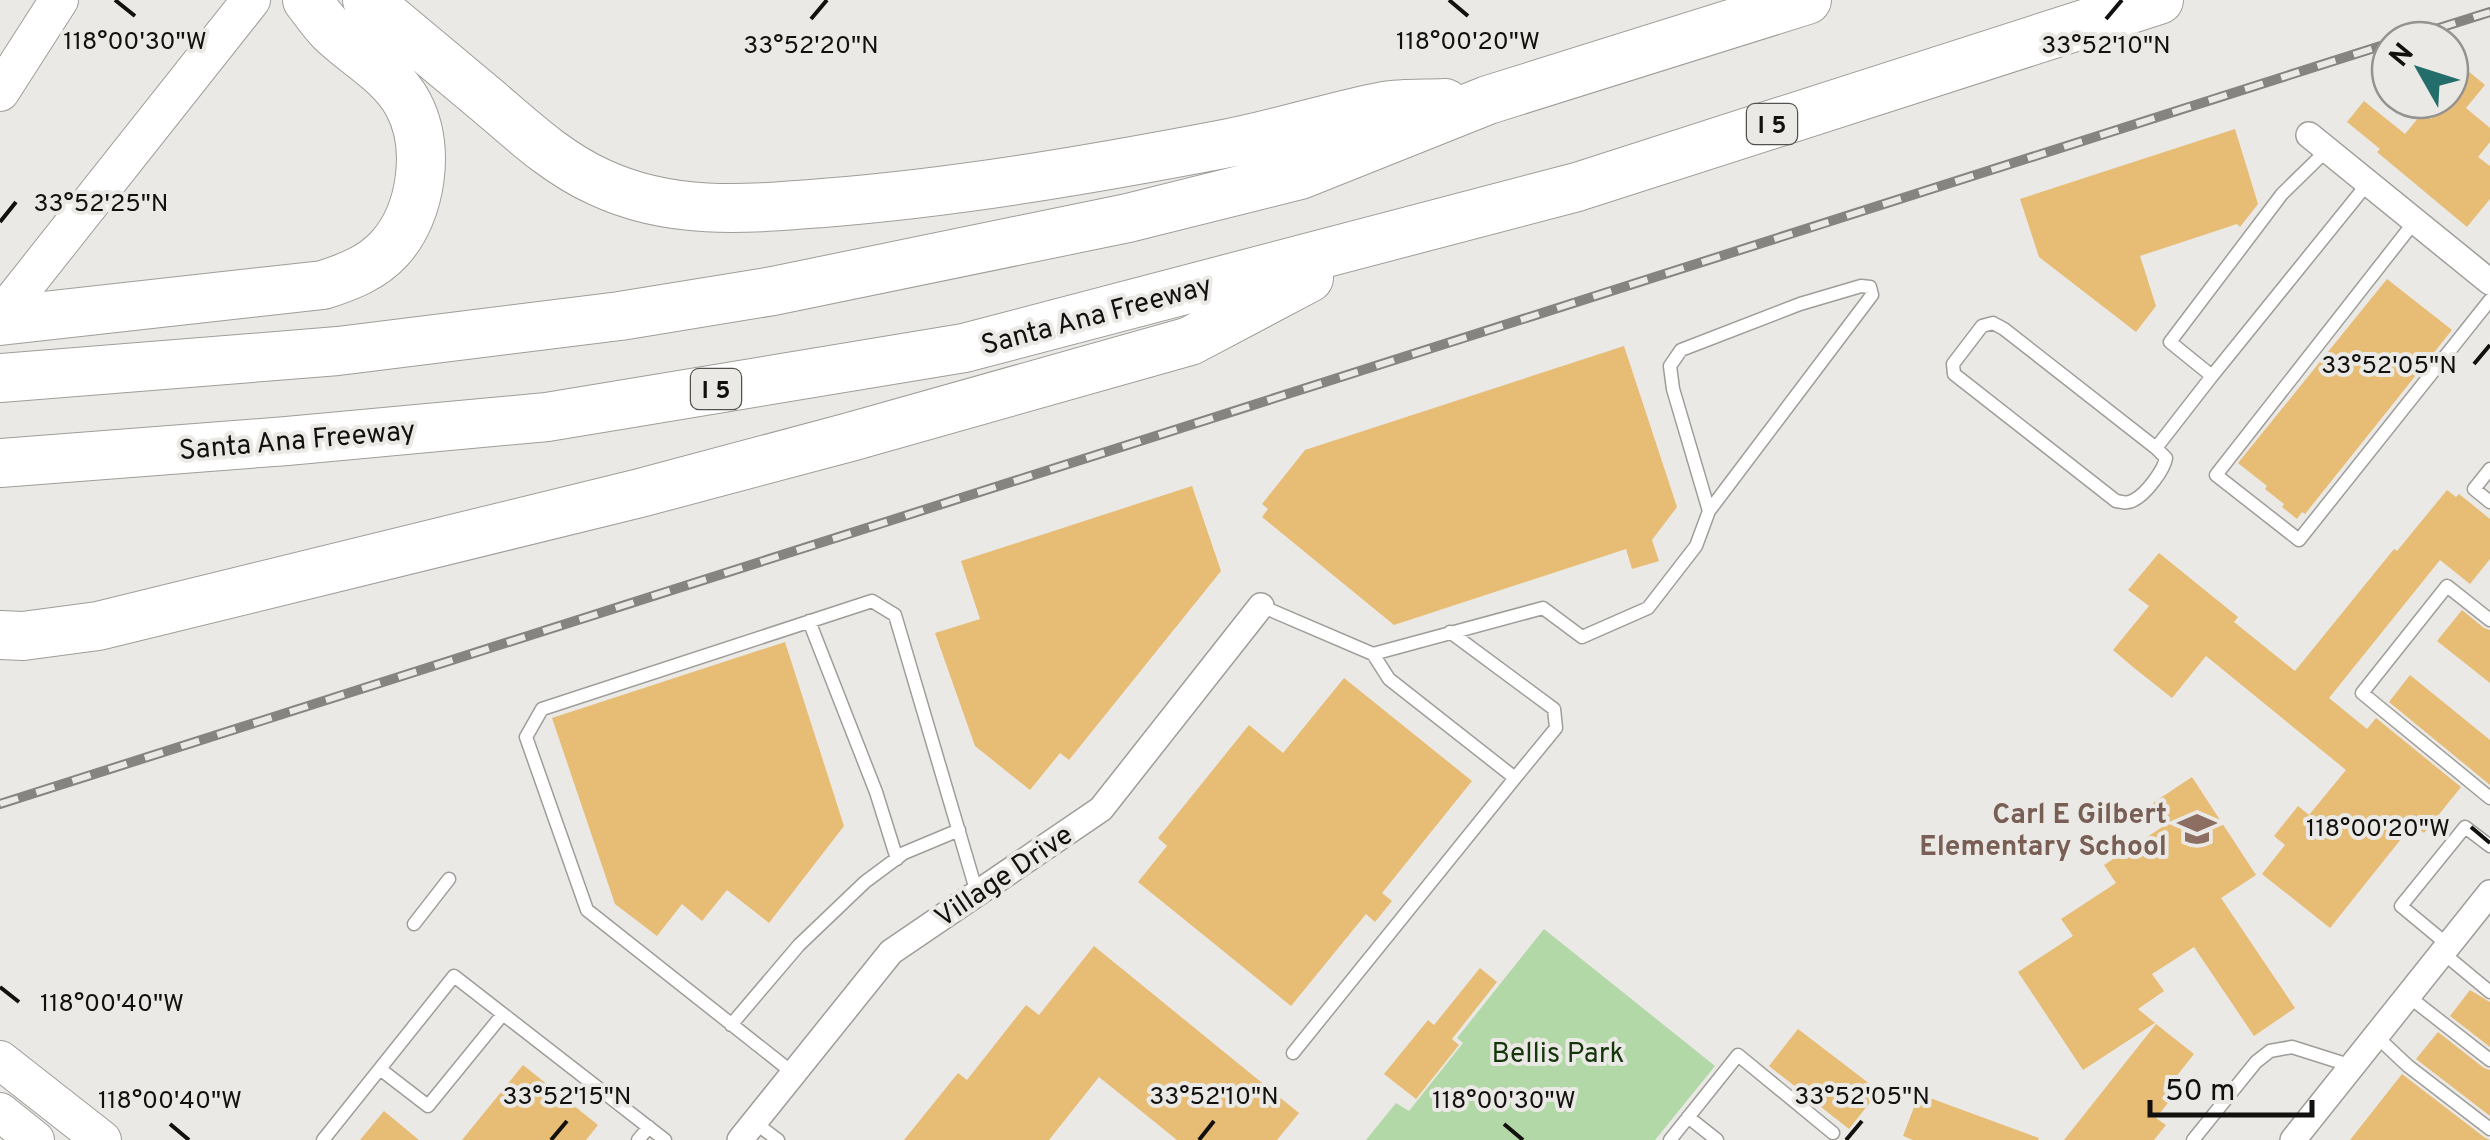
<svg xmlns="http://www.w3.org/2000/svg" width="2490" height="1140" font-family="Overpass,sans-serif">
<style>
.green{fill:#b1d8a6}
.building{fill:#e7bc75}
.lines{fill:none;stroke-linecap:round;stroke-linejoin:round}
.lane-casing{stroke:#9f9d99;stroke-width:15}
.street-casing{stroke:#9f9d99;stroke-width:28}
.secondary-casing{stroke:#9f9d99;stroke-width:40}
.highway-casing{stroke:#9f9d99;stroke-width:50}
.lane{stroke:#fff;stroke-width:12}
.street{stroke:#fff;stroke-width:25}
.secondary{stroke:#fff;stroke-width:38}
.highway{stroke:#fff;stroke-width:48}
.rail-casing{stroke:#858481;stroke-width:10}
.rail{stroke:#ebe9e5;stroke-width:6;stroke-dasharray:19;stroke-linecap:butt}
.ticks{fill:none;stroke:#12110f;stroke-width:4}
.labels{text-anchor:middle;stroke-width:8;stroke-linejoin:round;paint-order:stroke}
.shield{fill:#ebe9e5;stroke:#53524f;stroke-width:2.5}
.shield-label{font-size:25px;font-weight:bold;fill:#12110f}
.street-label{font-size:28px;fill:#12110f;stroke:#ebe9e5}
.education-label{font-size:28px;font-weight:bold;fill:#785e54;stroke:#ebe9e5;text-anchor:end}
.park-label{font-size:28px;fill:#15360b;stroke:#ebe9e5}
.ticks-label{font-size:25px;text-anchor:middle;fill:#12110f;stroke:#ebe9e5;stroke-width:8;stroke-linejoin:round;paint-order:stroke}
</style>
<rect width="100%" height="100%" fill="#ebe9e5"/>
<path class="green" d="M1544,929L1715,1066L1655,1140H1366L1396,1103L1409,1111L1463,1043L1457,1038Z"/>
<path class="building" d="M2450,56L2485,85L2466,108L2490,128V142L2478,157L2490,166V199L2467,227L2377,152L2380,149L2347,122L2364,101L2405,134L2423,112L2431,119L2447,100H2450L2457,88L2450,82Z
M2235,129L2258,204L2240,227L2237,224L2140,256L2156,306L2136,332L2039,257L2020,199Z
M2387,279L2452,330L2305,514L2302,512L2297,519L2282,507L2284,504L2265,489L2267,486L2238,463Z
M1624,346L1677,507L1652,540L1659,561L1632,569L1626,549L1394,625L1262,517L1268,509L1262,504L1305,450Z
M1192,486L1221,571L1069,760L1060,753L1030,790L975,746L935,633L980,619L961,561Z
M2447,490L2456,497L2459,494L2490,519V559L2470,584L2440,560L2329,698L2367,729L2376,718L2461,787L2424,833L2413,824L2330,928L2262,874L2285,845L2274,836L2298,806L2309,815L2346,770L2206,656L2172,698L2133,667L2113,650L2149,606L2128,590L2159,553L2238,617L2234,622L2295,671L2394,549L2397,551Z
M2462,610L2484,628L2490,630V683L2437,641Z
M785,642L844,826L769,923L727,890L702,921L682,904L657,936L615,904L552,718Z
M2410,675L2490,740V785L2389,702Z
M1344,678L1472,781L1382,893L1392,901L1375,922L1366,914L1291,1006L1138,882L1167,846L1158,838L1249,725L1283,753Z
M2192,777L2256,875L2221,898L2295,1008L2254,1036L2194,947L2152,974L2164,991L2138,1009L2155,1023L2083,1070L2018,972L2073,936L2061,919L2116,883L2104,865L2167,824L2153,803Z
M1094,946L1299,1113L1277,1140H1177L1099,1077L1049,1140H904L958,1073L967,1080L1026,1005L1039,1015Z
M1480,968L1497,982L1452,1039L1459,1045L1416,1099L1384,1074L1428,1020L1434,1025Z
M2470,990L2490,1002V1047L2450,1016Z
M2156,1024L2194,1054L2164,1092L2172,1098L2156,1118L2166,1125L2154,1140H2064Z
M1798,1029L1879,1091L1849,1129L1769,1066Z
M2438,1032L2484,1068L2490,1070V1116L2416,1059Z
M523,1065L598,1125L586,1140H462Z
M2402,1074L2484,1137L2490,1140H2350Z
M1919,1094L2039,1138L2038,1140H1913L1903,1136Z
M384,1111L419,1140H360Z"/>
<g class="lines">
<g class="lane-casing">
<path id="lane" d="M2327,150L2282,194L2170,342L2212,376L2368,183
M2415,221L2216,475L2299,540L2490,300
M2156,448L2166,458C2164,470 2146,494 2134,500C2127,504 2123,502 2116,501L1954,374L1953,364L1982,326L1993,323L2004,329L2156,448L2212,376
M2490,469L2474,489L2490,502
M1261,606L1373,654L1543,608L1582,637L1648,608L1696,546L1709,511L1872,295L1870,287L1861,286L1800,304L1681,350L1670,366L1673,389L1709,511
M2490,620L2447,586L2362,693L2490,798
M809,621L876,792L897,859
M1450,632L1554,709L1556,728L1515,778
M414,924L449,879
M2448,945L2401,906L2465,827L2490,846
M2443,953L2490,992
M2408,996L2490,1060
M731,1025L799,945L865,882L904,853L959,830
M2376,1036L2408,1066L2490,1129
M1293,1053L1515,778L1389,679L1373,654
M380,1069L428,1106L503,1014
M793,1073L587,910L526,737L542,709L872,601L895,615L977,893
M1688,1117L1717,1140
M754,1122L778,1140
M323,1140L454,976L665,1140
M638,1140L649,1127
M1670,1140L1738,1055L1833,1133
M2193,1140L2256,1062L2270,1051L2292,1047L2352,1066"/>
</g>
<g class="street-casing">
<path id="street" d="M2309,135L2490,282
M740,1140L891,952L1101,809L1261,606
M2293,1140L2490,893"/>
</g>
<g class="secondary-casing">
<path id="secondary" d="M0,92L59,0
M0,317L251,0
M0,1060L102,1140
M0,1112L35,1140"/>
</g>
<g class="highway-casing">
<path id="highway" d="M367,0C408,34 448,68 489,102C524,132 557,163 599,182C671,216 747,209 823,203C960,192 1094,169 1229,143C1281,133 1332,116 1384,106C1403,103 1425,104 1445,103
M0,321L323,285C348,277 372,268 390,248C422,212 431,147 408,104C390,71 356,55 331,30C322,21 315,10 307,0
M0,378L338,351L620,316L773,291L1128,218L1300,175L1488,100L1807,0
M0,463L287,441L547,417L964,348L1577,187L2159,0
M0,635L23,636L98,626L640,493L850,437L1190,341L1309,278"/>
</g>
<use href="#lane" class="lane"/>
<use href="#street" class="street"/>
<use href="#secondary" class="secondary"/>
<use href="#highway" class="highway"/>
<g class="rail-casing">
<path id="rail" d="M2401,40L2490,12
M0,804L2390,43"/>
</g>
<use href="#rail" class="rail"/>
</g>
<path class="ticks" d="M115,0L135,16M1449,0L1468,16M811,19L827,0M2106,19L2122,0M0,222L16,202M2474,364L2490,345M2471,827L2490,843M0,987L19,1002M170,1124L189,1140M1504,1124L1523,1140M551,1140L567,1121M1199,1140L1214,1121M1846,1140L1862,1121"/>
<defs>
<g id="school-bare" transform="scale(3)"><path d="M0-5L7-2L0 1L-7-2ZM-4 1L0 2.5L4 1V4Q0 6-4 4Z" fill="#8d6e63" stroke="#ebe9e5" stroke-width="2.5" paint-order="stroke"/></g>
</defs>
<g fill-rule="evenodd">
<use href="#school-bare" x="2197" y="829"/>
</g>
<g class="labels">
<g class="shield">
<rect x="1747" y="104" width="50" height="40" rx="8"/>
<rect x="691" y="369" width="50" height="40" rx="8"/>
</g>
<g class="shield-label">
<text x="1772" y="133">I 5</text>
<text x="716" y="398">I 5</text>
</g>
<g class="street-label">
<text transform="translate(1096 314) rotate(-15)" y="10">Santa Ana Freeway</text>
<text transform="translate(297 439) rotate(-5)" y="10">Santa Ana Freeway</text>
<text transform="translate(1003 875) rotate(-34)" y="10">Village Drive</text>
</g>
<g class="education-label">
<text x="2167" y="823">Carl E Gilbert<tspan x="2167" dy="32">Elementary School</tspan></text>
</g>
<g class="park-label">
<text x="1558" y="1062">Bellis Park</text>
</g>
</g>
<g class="ticks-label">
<text x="135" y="49">118°00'30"W</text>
<text x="1468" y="49">118°00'20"W</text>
<text x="811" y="53">33°52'20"N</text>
<text x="2106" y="53">33°52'10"N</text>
<text x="101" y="211">33°52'25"N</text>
<text x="2389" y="373">33°52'05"N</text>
<text x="2378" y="836">118°00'20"W</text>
<text x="112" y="1011">118°00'40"W</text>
<text x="567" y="1104">33°52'15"N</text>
<text x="1214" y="1104">33°52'10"N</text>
<text x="1862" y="1104">33°52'05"N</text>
<text x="170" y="1108">118°00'40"W</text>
<text x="1504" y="1108">118°00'30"W</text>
</g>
<g transform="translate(2420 70) rotate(309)"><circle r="48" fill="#ebe9e5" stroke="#94938f" stroke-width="2.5"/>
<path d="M0-8L18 38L0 25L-18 38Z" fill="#236e6b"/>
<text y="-15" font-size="28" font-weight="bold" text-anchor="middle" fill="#12110f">N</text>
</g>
<path d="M2150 1100v15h162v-15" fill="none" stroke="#12110f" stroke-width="5"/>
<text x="2165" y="1100" font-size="30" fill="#12110f" stroke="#ebe9e5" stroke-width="8" paint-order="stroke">50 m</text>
</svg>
